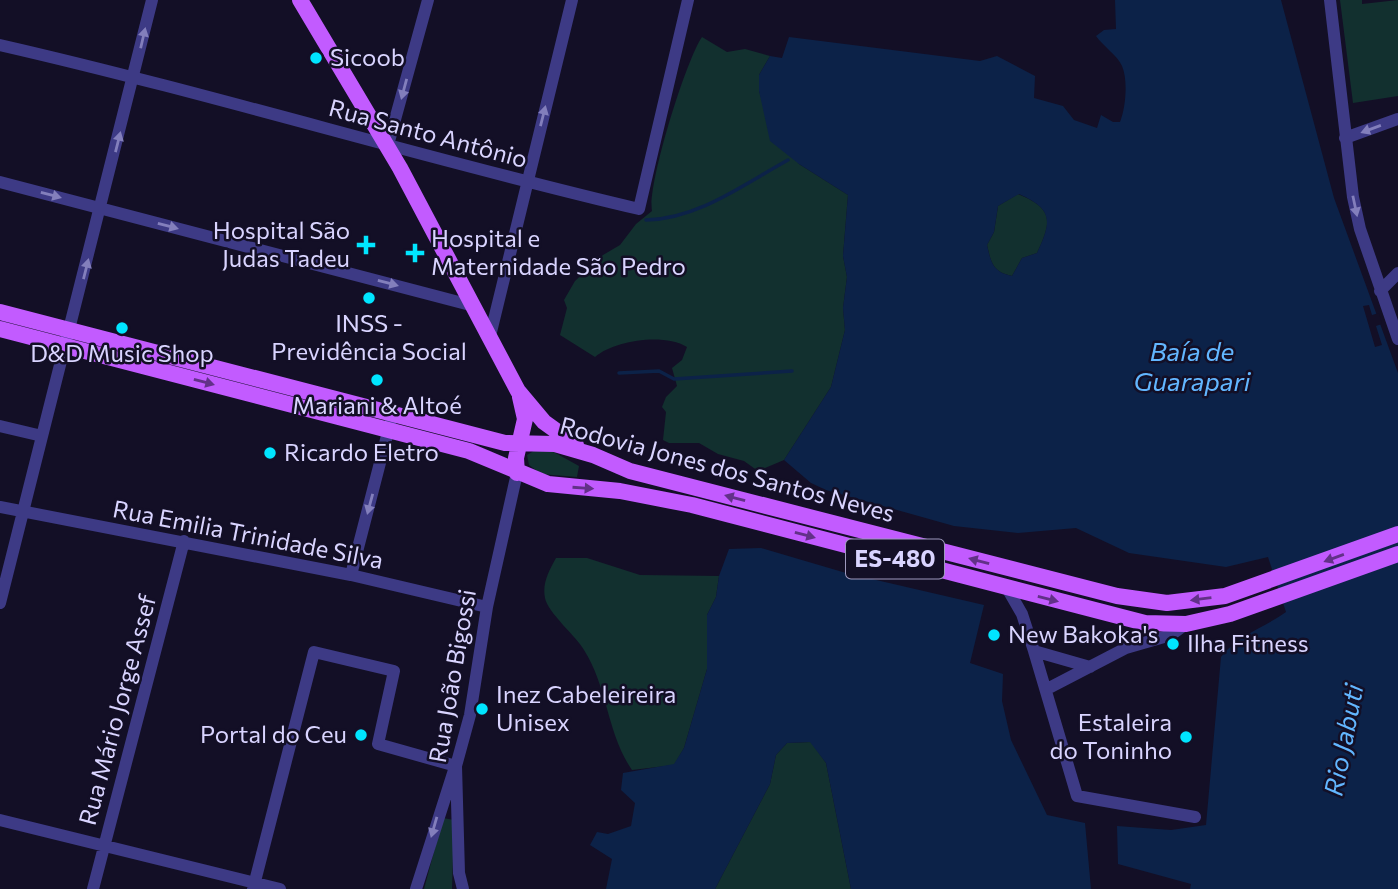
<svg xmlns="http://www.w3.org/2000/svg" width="1398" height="889" font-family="Commissioner,sans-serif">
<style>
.green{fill:#12302f}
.water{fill:#0c2248;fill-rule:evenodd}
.pier{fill:#130f26}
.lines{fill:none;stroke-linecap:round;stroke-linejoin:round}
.stream{stroke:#0c2248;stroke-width:3.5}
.minor{stroke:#3d3a85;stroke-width:12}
.major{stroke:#c25bff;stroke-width:16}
.oneway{fill:#837fbc}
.oneway2{fill:#623188}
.poi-dot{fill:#00e5ff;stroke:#130f26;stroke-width:2.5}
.labels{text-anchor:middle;stroke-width:5;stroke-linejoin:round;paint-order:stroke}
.shield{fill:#130f26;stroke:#9e99be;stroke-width:2}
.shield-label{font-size:23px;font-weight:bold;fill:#d9d4ff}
.poi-label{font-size:24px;fill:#d9d4ff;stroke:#130f26;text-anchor:start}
.street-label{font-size:24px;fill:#d9d4ff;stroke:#130f26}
.water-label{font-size:26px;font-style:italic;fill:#62b6ff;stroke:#130f26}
</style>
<rect width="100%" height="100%" fill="#130f26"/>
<path class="green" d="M1340,0H1362V4L1398,0V96L1353,103Z
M702,37L727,52L745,49L770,56L759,75V91L764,106L799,164L848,195L843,256L847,277L843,308L845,330L831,387L784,460L758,471L744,461L718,454L699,443H669L663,440L666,412L662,407L666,397L677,386L672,368L682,360L687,347C664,333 615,340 595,357L560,335L567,308L564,300L575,281L603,255L620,245L636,224L652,211C647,185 686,60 702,37Z
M1018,194C1054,209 1052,221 1037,253L1022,258L1012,276C993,272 991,263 987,245L994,232L998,206Z
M537,449L550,450L579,466L577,477L541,474L529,465L527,455Z
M556,558H587L640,575L719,576L716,597L707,615V669L684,748L674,765L632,770C607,734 608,688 584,650C576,636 548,613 545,598C542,583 549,571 556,558Z
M811,742L826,763L851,889H715L770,784L776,755L787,743Z
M443,818L454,820L452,889H424Z"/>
<path class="water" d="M1115,0H1281L1334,198L1398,373V889H1190L1191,884L1118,864L1117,826L1171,830L1206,825L1221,657C1236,636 1264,628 1286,612L1268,557L1226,567L1129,553L1076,528L1018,533L954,526L826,490L811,483L784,460L831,387L845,330L843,308L847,277L843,256L848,195L799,164L770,141L759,91V75L770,56L782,58L789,37L980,61L997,56L1035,76L1034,98L1063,106L1074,120L1097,128L1101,115L1113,122H1120C1126,107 1128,80 1122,66C1118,56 1102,45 1096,36L1104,30L1116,29ZM1019,194C1053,209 1052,221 1037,253L1022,258L1012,276C993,272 991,263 987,245L994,232L998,206Z
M761,548L846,573L984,605L970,663L1003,674L1002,701L1011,740L1047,815L1085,823L1091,889H851L826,763L810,742L787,743L776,755L770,784L715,889H606L612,859L590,845L597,832L608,834L631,826L635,803L621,790L623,773L674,764L684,748L707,669V615L716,597L719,576L729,549Z"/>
<path class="pier" d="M1369,305L1372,315L1379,313L1382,324L1376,326L1382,345L1375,347L1363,306Z"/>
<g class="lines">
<path class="stream" d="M646,220C698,219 744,184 788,160
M619,373L659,371L674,379L792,371"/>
<path class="minor" d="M1330,0L1353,197L1360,229L1398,339
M0,45C214,94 425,159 639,209L688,0
M1345,138L1398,119
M388,145L428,0
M0,182L474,306
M1380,291L1398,273
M490,336L572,0
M0,426L42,436
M0,507L351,575L487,607
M351,575L390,424
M1007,588L1022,614L1034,651L1090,667
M0,603L152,0
M1034,651L1077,796L1195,817
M1047,689L1126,648L1171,635L1186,624
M0,820L280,889
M93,889L184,541
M253,889L314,652L394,671L378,744L456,766
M416,889L454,770
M463,889L459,873L456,766L470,715L487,607L517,473"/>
<path class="major" d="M300,0L400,168L518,391L544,422L576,445
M0,312L505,443L555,444L593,455L630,471L1117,596L1167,603L1225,596L1398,534
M0,329L469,451L548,484L620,491L692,505L1145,623L1186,624L1230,614L1398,554
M517,473L516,458L525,419L520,397"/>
</g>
<defs><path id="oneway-solid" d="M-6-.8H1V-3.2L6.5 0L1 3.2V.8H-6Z" transform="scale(1.75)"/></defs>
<g class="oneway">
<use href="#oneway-solid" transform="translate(143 38) rotate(-77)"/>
<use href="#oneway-solid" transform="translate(404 89) rotate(105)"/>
<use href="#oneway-solid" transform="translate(543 116) rotate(-76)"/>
<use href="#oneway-solid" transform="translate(1371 129) rotate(160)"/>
<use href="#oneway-solid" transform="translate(118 142) rotate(-76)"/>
<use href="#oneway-solid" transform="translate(51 195) rotate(15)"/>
<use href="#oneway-solid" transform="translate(1355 206) rotate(78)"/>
<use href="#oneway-solid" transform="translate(168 226) rotate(15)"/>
<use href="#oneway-solid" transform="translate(86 269) rotate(-76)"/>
<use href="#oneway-solid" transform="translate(388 283) rotate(15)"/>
<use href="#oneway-solid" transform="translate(370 504) rotate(105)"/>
<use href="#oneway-solid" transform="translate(434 827) rotate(106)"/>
</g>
<g class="oneway2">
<use href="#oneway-solid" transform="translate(204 382) rotate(15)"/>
<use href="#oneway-solid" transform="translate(583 488) rotate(4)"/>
<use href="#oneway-solid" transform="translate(735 498) rotate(-165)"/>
<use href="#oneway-solid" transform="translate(805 535) rotate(15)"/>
<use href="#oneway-solid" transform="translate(1334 558) rotate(160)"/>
<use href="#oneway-solid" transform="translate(979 561) rotate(-165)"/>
<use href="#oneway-solid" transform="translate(1048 599) rotate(14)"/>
<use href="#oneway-solid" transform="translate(1201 599) rotate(173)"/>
</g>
<g class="poi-dot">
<circle cx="316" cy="58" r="7"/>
<path d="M362.5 234.5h7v7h7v7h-7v7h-7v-7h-7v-7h7z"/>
<path d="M411.5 242.5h7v7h7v7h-7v7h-7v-7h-7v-7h7z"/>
<circle cx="369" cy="298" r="7"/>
<circle cx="122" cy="328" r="7"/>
<circle cx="377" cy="380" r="7"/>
<circle cx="270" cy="453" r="7"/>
<circle cx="994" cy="635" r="7"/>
<circle cx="1173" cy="644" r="7"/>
<circle cx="482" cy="709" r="7"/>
<circle cx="361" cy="735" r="7"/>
<circle cx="1186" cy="737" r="7"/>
</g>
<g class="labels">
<rect class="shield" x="846" y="539.5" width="98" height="39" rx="5"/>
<g class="shield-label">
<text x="895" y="567">ES-480</text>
</g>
<g class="poi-label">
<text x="330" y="66">Sicoob</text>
<text x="350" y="239" text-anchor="end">Hospital São<tspan x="350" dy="28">Judas Tadeu</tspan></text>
<text x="431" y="247">Hospital e<tspan x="431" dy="28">Maternidade São Pedro</tspan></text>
<text x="369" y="332" text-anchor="middle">INSS -<tspan x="369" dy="28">Previdência Social</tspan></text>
<text x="122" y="362" text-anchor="middle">D&amp;D Music Shop</text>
<text x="377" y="414" text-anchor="middle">Mariani &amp; Altoé</text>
<text x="284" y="461">Ricardo Eletro</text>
<text x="1008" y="643">New Bakoka's</text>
<text x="1187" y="652">Ilha Fitness</text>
<text x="496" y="703">Inez Cabeleireira<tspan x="496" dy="28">Unisex</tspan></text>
<text x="1172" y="731" text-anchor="end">Estaleira<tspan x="1172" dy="28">do Toninho</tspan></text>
<text x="347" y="743" text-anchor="end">Portal do Ceu</text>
</g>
<g class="street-label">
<text transform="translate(428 134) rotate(15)" y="8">Rua Santo Antônio</text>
<text transform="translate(727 470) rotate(15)" y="8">Rodovia Jones dos Santos Neves</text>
<text transform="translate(248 535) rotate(11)" y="8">Rua Emilia Trinidade Silva</text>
<text transform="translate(453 676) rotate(-80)" y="8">Rua João Bigossi</text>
<text transform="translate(118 710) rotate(-75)" y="8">Rua Mário Jorge Assef</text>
</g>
<g class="water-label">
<text x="1192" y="361">Baía de<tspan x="1192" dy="30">Guarapari</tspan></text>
<text transform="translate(1344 740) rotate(-79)" y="9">Rio Jabuti</text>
</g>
</g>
</svg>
